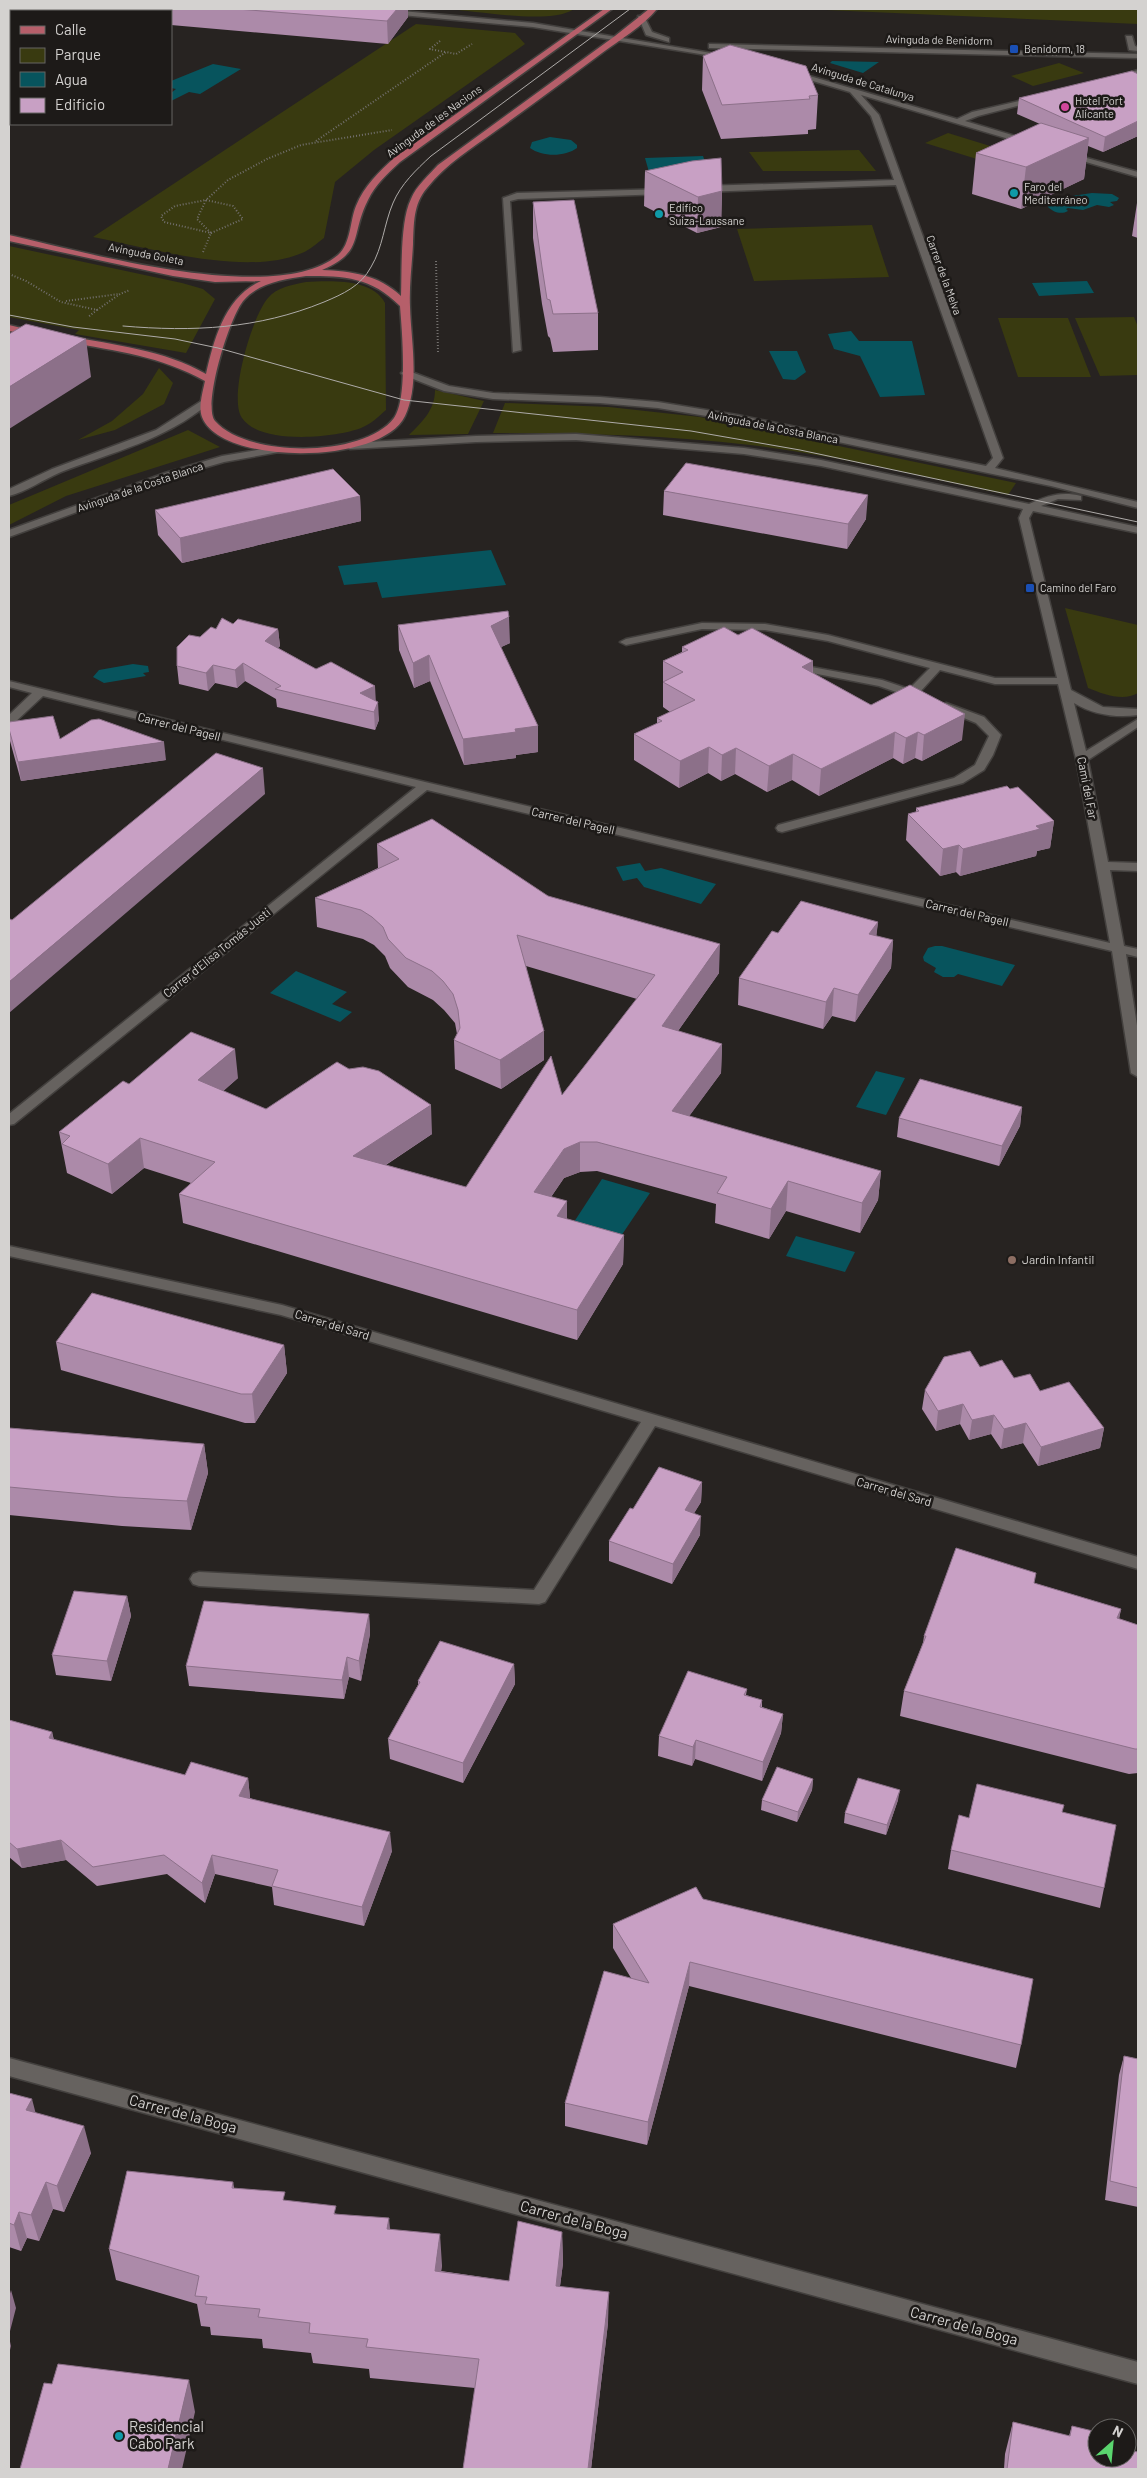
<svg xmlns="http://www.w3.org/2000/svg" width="1147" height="2478" font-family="Barlow,sans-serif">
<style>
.green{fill:#393a10}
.water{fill:#07545d}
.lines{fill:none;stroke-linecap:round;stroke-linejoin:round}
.minor-casing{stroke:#43403e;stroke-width:3}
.major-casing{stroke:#43403e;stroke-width:3}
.path{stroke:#73706e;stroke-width:2;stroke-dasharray:1 2;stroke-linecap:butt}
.minor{fill:#66625f;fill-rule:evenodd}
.major{fill:#b65f6a;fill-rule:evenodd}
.tram{stroke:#aeaba9;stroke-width:1}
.wall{fill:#ac8aa9}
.shaded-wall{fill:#8c7089}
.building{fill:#c8a0c4;stroke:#8c7089}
.transit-dot{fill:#1a4fb4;stroke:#1d1a18;stroke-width:2}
.hotel-dot{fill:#d1479c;stroke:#1d1a18;stroke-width:2}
.culture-dot{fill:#0f9aa8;stroke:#1d1a18;stroke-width:2}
.education-dot{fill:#8d6e63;stroke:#1d1a18;stroke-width:2}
.labels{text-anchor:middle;stroke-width:5;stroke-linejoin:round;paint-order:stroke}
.far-street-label{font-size:11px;fill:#d4d2d0;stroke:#1d1a18}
.far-poi-label{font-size:11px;fill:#d4d2d0;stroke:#1d1a18;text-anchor:start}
.street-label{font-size:12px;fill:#d4d2d0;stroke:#1d1a18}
.poi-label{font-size:12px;fill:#d4d2d0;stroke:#1d1a18;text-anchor:start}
.near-street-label{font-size:15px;fill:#d4d2d0;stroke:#1d1a18}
.near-poi-label{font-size:15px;fill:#d4d2d0;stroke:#1d1a18;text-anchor:start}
</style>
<rect width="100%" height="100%" fill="#272321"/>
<path class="green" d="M448,9H574C551,25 478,11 448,9Z
M804,9H1138V24Z
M416,24L515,33L525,44L374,150L335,182L324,238C317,243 310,250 302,253C246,277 151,248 93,237Z
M1059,63L1084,73L1033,86L1011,76Z
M948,133L1003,150L980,160L925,143Z
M859,150L876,171H763L749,152Z
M872,225L889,277L754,281L737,229Z
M9,246L182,283L203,289L215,299L186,353L75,334L79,330L9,317Z
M306,282C330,281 372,278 385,303L386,410C378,417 371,424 361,428C335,438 260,445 242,418C228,398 252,316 268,298C277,287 292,285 306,282Z
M1134,317L1138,327V375L1100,376L1075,318Z
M998,318H1068L1091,377H1018Z
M159,368L173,383L164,404L115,430L78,440L112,421L143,394Z
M435,390L484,401L468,434L409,435C422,422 435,410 435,390Z
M505,403L609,407L700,417L1016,483L1008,495C922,477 837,455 750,445C665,435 579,433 493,433Z
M188,430L220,447L66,496L9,525V505Z
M1065,608L1138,625V693C1123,702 1103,694 1088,688Z"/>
<path class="water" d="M832,61L879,62L863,73L830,63Z
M213,64L241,69L200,94L189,92L171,101V93L176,89L171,88V81Z
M550,137L571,140L577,145V148C565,157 542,157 530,148L532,142Z
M703,156L708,170L649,172L645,158Z
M1092,193L1112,194L1119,198L1117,201L1110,202L1114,205L1109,207L1097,205L1083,210L1068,208L1066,209L1068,211C1061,215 1053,212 1048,207L1049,204L1061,203V199L1065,197Z
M1087,281L1094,293L1039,296L1032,283Z
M851,331L859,341H912L925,395L880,397L860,356L834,349L828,334Z
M769,351H797L806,372L795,380L783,379Z
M491,550L506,585L382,598L377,582L344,585L338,566Z
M133,664L148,666L149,672L143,673L146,676L104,683L93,677L99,670Z
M640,863L645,871L661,868L716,884L701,904L644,887L637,878L623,881L616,867Z
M935,946H942L1015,965L1002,986L958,974L954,977H943L934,972L936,968L924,961L923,957L928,948Z
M296,971L347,992L332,1004L352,1012L340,1022L270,993Z
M876,1071L905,1078L886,1115L856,1107Z
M602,1179L650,1193L621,1236L574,1222Z
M796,1236L855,1252L845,1272L786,1256Z"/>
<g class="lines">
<g class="minor-casing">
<path id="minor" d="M354,9H380L533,23L735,57L731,59L533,27L358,11Z
M638,16H644L652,32L669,38V42L646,35Z
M1126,36H1132L1135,46L1138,47V51L1129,50Z
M712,44L1138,54V58L709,48V44Z
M789,70L957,119L972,112L1040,96V100L978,116L965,121L1032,141L1033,143L1029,145L861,95L879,115L1003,458L995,468L1138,502V508L1051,486L737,421L658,408L600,403L493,399L444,391L403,375L401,373L406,370L449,386L493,393L600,397L658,402L737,415L986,466L993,458L896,185L703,192L699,189L703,186L894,180L871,116L850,92L789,74Z
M1138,70V74L1115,80L1111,78Z
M1065,152L1138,172V177L1065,156Z
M668,189V193L665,194L518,199L510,201L521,350L513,352L503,198L517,193Z
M206,398L209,399V403C166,440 113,452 61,472C44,479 26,492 9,496V489L52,469L156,430Z
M576,434L744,448L821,460L1029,504C1047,496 1061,491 1081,496V500L1058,499L1041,506L1138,527V533L1033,511L1029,518L1071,690L1103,707L1138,709V715C1116,718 1094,715 1074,703L1086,751L1138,719V727L1088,760L1108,862L1138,863V871L1110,870L1124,946L1138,949V957L1126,954L1138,1032V1077L1131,1073L1112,951L427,790L14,1124L9,1125V1114L416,787L43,696L13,724H9V715L32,693L9,687V681L425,782L1110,943L1076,759L1058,684H995L940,670L919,693L928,698L922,701L879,686L802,671L800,669L806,666L882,680L909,689L930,668L828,641L765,630L702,629L626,645L620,642L626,639L702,623L765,624L828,635L995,678H1057L1019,518L1023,509L821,466L744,454L576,440L476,442L350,449L345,446L350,443L476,436Z
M275,447L279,448V452L224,462L172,477L9,537V530L165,473L222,456Z
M946,703L984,717L1001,735L993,755L984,770L963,783L782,832L778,831L776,828L778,825L954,778L975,765L989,736L976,723L942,709L940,707Z
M9,1246L282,1305L1138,1557V1569L655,1426L545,1602L539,1604L199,1586L193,1584L190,1579L193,1574L199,1572L534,1590L641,1422L281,1315L9,1256Z
M9,2058L1138,2362V2384L9,2076Z"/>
</g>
<g class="major-casing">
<path id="major" d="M604,9H612L400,162C388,173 375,185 368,200C350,235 365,252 322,270C351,271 379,275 401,296C402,270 400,221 411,199C416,186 429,175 438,165L615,36L649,9H657C643,26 620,40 602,53C567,79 532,105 497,130C472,148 446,164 427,188C413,204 414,224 413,244C412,265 409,286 410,307C411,341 420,384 405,416C382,465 221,466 202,417C198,407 203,391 205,381C160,356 117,351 67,342L62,339L67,336C115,345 164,350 206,374C214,339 225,297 261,281L215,282L173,276L9,241V235C85,252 276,307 338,255C351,244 350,220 356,206C364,186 379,172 394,158ZM306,276C345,276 371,277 400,306C402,331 408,398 394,418C364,458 247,458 215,421C202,406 230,315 244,300C258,283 285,279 306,276Z
M9,325L42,333L37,336L9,331Z"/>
</g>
<path class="path" d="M440,41L430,49L445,52
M316,141L446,52L456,54L472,44
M206,200L233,206L243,219L211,233L164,222L161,216L175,206Z
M203,252L211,233L197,219L206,200L228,180L267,159L301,145L392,130
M436,261L438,352
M9,274L26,281L61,302L97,310L88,317
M66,301L119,294
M97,310L120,294L130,290"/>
<use href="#minor" class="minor"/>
<use href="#major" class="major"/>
<path class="tram" d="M9,315L73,327L175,339L218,348L404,400L691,431L800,450L1138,522
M123,326C193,332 258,329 324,302C343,294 361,286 371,267C383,247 384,224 393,203C401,184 416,170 431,156L630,9"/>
</g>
<path class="wall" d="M25,9H414L413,10H408V17L388,44L171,25V11H26Z
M703,56L818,95L816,129L808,130V134L721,139L702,90Z
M1138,74V136L1103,152L1088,146L1084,179L1021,209L972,194L976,153L1040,124L1017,114L1019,98Z
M645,171L722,191L721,227L697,233L644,206Z
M1138,198V238L1132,236L1137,203Z
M533,202L598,313V350L553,352L550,338L548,336L542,304L533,238Z
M664,491L866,519L847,549L663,515Z
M360,496L361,521L182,563L158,535L155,510Z
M233,624L278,629L280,646L278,648L316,669L375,686V701L379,720L375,730L277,707L276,699L245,681L237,688L215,683L208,691L179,684L177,666L200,637L216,629Z
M398,625L510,643L501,647L538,752L516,755V758L464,765L430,681L414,688L399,650Z
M738,635L813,661V673L871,705L962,740L922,761L915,758L903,764L893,758L819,796L792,780L767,792L735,774L721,781L708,773L679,788L634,760V734L657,724V718L670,712L663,707V661L682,652V647Z
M9,722L60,739L166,760L21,781L10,741L9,733Z
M916,808L1054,821L1050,848L1037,851L1036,856L960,876L956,872L940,876L906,840L908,814L916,812Z
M377,844L548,896L719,973L678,1031L722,1044L721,1073L689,1116L881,1171L878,1200L860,1233L786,1211L769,1239L715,1223L716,1204L597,1171L580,1172L564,1178L551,1197L567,1201V1219L624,1235L623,1264L577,1340L183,1223L179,1194L191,1183L144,1168L112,1194L67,1173L59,1132L129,1084L238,1078L223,1091L266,1109L432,1134L386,1165L466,1187L562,1095L637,999L526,966L544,1060L501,1089L455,1069L454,1040L457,1034L455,1023L444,1010L433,1000L408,987L390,968L385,956L374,945L363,939L317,927L315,898L378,868Z
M878,922L876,936L893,940L891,968L855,1022L832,1016L823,1029L738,1005L739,978L778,933Z
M1022,1107L1020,1126L999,1166L897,1137L899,1118Z
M56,1342L284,1345L287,1373L255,1423H245L61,1370Z
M980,1367L1014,1378L1040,1391L1104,1428L1100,1448L1038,1466L1023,1443L1001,1449L991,1434L969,1440L960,1424L936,1431L922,1409L925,1390Z
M9,1428L204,1444L208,1473L191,1530L122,1526L9,1515Z
M702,1482L701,1502L694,1513L700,1535L672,1584L609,1561V1541L633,1509Z
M1034,1583L1121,1609L1119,1619L1138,1625V1773L1129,1774L900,1716L904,1691L923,1643L924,1636Z
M127,1596L131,1616L111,1681L56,1675L52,1655Z
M369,1614L370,1634L361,1681L349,1677L344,1699L189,1686L186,1666Z
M514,1664L515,1684L463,1783L390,1759L388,1739L418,1685V1681Z
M747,1689L746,1695L762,1700V1707L783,1714L781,1733L762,1781L695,1759L692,1766L658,1756L659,1736Z
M9,1720L52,1732L54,1740L185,1775L248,1778L250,1798L392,1851L364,1926L274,1905L272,1887L215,1874L205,1903L167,1874L97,1886L66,1860L22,1868L9,1857Z
M813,1779L812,1790L797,1822L761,1810L762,1800Z
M898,1800L886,1835L844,1823L845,1813Z
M1062,1812L1104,1888L1100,1908L948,1869L951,1850L969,1818Z
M703,1899L1021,2045L1016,2068L689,1986L647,2145L565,2126V2103L631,1978L613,1948V1924Z
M1124,2056L1138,2059V2207L1105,2200L1119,2075Z
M9,2093L91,2153L64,2212L53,2209L39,2241L27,2238L21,2251L9,2247Z
M233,2182L234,2188L337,2214L390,2229L442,2265L441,2271L509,2281L562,2232L563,2263L560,2286L608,2323L591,2469H463L475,2388L370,2378L369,2369L313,2363L311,2353L263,2348L262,2339L211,2335L210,2327L201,2326L197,2304L116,2280L109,2249Z
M1013,2422L1069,2436L1072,2426L1097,2458L1138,2469H1004L1005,2454Z"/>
<path class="shaded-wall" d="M397,9H408V17L388,44L387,21Z
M1138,121V136L1103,152L1105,137Z
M1089,138L1084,179L1021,209L1026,167Z
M722,191L721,227L697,233L698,197Z
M86,339L91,377L9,429V387Z
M868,495L866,519L847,549L848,524Z
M360,496L361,521L182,563L180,538Z
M509,617L510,643L491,652V626Z
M278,629L280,646L267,659L265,641Z
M429,655L430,681L414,688L413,663Z
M813,661L812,687L802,667Z
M243,663L245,681L237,688L235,670Z
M213,665L215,683L208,691L206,673Z
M375,686L376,704L360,693Z
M378,702L379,720L375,730L374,712Z
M965,714L962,740L922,761L924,735Z
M538,726V752L516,755V758L464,765L463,739L515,729Z
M895,732L893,758L819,796L821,769Z
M918,732L915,758L903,764L906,738Z
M164,742L166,760L21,781L18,762Z
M709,747L708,773L679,788L680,761Z
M736,748L735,774L721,781L722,755Z
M793,754L792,780L767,792L769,766Z
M263,768L265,794L9,1013V982Z
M1054,821L1050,848L1037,851L1036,856L960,876L963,849L1036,826Z
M959,845L956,872L940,876L943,849Z
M878,922L875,949L869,934Z
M893,940L891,968L855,1022L858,995Z
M720,944L719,973L661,1055L662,1026Z
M834,988L832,1016L823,1029L826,1002Z
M544,1031V1060L501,1089L500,1060Z
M722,1044L721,1073L671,1141L672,1111Z
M235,1049L238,1078L202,1110L198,1080Z
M431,1105L432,1134L355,1185L353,1156Z
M1022,1107L1020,1126L999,1166L1002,1146Z
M140,1138L144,1168L112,1194L108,1164Z
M580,1142V1172L564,1178L534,1222V1192L564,1149Z
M881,1171L878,1200L860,1233L862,1203Z
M788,1181L786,1211L769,1239L771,1209Z
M567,1201V1231L557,1216Z
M624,1235L623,1264L577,1340V1310Z
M284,1345L287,1373L255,1423L252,1394Z
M963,1404L960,1424L936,1431L938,1411Z
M994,1415L991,1434L969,1440L972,1420Z
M1026,1423L1023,1443L1001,1449L1004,1429Z
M1104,1428L1100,1448L1038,1466L1041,1447Z
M204,1444L208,1473L191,1530L187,1501Z
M702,1482L701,1502L684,1530L685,1510Z
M701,1516L700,1535L672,1584L673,1564Z
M127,1596L131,1616L111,1681L107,1661Z
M1121,1609L1116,1634L1117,1618Z
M369,1614L370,1634L361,1681L359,1661Z
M347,1657L349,1677L344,1699L342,1680Z
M514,1664L515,1684L463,1783V1763Z
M783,1714L781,1733L762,1781L763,1762Z
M52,1732L56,1752L49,1738Z
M696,1740L695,1759L692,1766L693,1747Z
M248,1778L250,1797L242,1815L239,1796Z
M813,1779L812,1790L797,1822L798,1812Z
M900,1790L898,1800L886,1835L887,1825Z
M390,1832L392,1851L364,1926L362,1907Z
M61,1840L66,1860L22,1868L17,1849Z
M212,1855L215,1874L205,1903L202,1883Z
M690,1962L689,1986L647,2145L648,2122Z
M32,2099L39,2126L26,2110Z
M84,2126L91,2153L64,2212L57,2186Z
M46,2182L53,2209L39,2241L31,2215Z
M19,2212L27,2238L21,2251L14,2225Z
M389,2218L392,2249L387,2229Z
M562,2232L563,2263L556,2317V2286Z
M440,2234L442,2265L437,2302L435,2271Z
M11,2290L16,2308L9,2335V2297Z
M609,2292L608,2323L591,2469H588Z
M9,2337L11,2346L9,2354Z
M189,2380L195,2412L182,2469H168Z"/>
<path class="building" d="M237,9H397L387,21Z
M730,45L806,66L818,95L809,96L810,99L722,105L703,56Z
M1132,71L1138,74V121L1105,137L1019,98Z
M1041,123L1089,138L1026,167L976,153Z
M721,158L722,191L698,197L645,171L692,161Z
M574,200L598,313L553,314L550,300L547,299L542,267L533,202Z
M26,324L86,339L9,387V334Z
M686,463L868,495L848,524L664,491Z
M333,469L360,496L180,538L155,510Z
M508,611L509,617L491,626L538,726L515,729L516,732L463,739L429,655L413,663L398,625Z
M222,618L233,624L238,619L278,629L265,641L316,669L331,662L375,686L360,693L378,702L374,712L275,689L281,686L243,663L235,670L213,665L206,673L177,666V647L189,635L200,637L211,627L216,629Z
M724,627L738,635L752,628L813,661L802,667L871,705L910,685L965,714L924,735L918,732L906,738L895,732L821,769L793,754L769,766L736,748L722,755L709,747L680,761L634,734L662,721L657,718L695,700L663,682L683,672L663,661L688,650L682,647Z
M53,716L60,739L91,720L99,719L164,742L18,762L9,729V722Z
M216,753L263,768L9,982V920L10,919L12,920Z
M1007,786L1010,789L1018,787L1054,821L1036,826L1040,829L963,849L959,845L943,849L908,814L919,811L916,808Z
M432,819L548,896L720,944L662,1026L722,1044L672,1111L881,1171L862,1203L788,1181L771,1209L717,1193L727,1177L597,1142H580L564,1149L534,1192L567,1201L557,1216L624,1235L577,1310L179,1194L215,1162L140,1138L108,1164L62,1144L70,1136L59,1132L123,1081L129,1084L191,1032L235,1049L198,1080L266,1109L337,1062L349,1069L363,1067L379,1071L431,1105L353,1156L466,1187L551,1056L562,1095L655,975L517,935L544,1031L500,1060L454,1040L460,1028L458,1010L453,994L443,981L432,971L406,958L388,939L383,927L372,917L361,910L315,898L399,859L377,844Z
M801,901L878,922L869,934L893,940L858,995L834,988L826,1002L739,978L772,931L778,933Z
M920,1079L1022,1107L1002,1146L899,1118Z
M92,1293L284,1345L252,1394H241L56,1342Z
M970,1351L980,1367L1002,1360L1014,1378L1030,1374L1040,1391L1069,1382L1104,1428L1041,1447L1026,1423L1004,1429L994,1415L972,1420L963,1404L938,1411L925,1390L944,1357Z
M9,1428L204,1444L187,1501L117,1497L9,1487Z
M659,1467L702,1482L685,1510L701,1516L673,1564L609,1541L630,1508L633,1509Z
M956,1548L1036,1573L1034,1583L1121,1609L1117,1618L1138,1625V1749H1135L904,1691L926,1636H924Z
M74,1591L127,1596L107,1661L52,1655Z
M204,1601L369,1614L359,1661L347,1657L342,1680L186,1666Z
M440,1641L514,1664L463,1763L388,1739L420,1682L418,1681Z
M688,1671L747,1689L744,1695L762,1700L760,1707L783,1714L763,1762L696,1740L693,1747L659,1736Z
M9,1720L52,1732L49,1738L185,1775L191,1762L248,1778L239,1796L390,1832L362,1907L272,1886L278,1870L212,1855L202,1883L164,1855L93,1867L61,1840L17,1849L9,1842Z
M777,1767L813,1779L798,1812L762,1800Z
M858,1778L900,1790L887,1825L845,1813Z
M977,1784L1064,1805L1062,1812L1116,1825L1104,1888L951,1850L959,1815L969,1818Z
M696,1887L703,1899L1033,1979L1021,2045L690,1962L648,2122L565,2103L604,1971L649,1983L613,1924Z
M1124,2056L1138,2059V2188L1110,2181Z
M9,2093L32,2099L26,2110L84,2126L57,2186L46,2182L31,2215L19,2212L14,2225L9,2223Z
M127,2171L233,2182L232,2188L285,2192L283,2200L336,2206L334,2214L389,2218L387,2229L440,2234L435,2271L509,2281L518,2221L562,2232L556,2286L609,2292L588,2469H463L479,2359L366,2347L368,2339L309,2333L310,2323L258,2317L260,2309L205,2304L207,2297L195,2296L199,2276L109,2249Z
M58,2364L189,2380L168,2469H20L44,2383L52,2384Z
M1013,2422L1070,2436L1072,2426L1097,2432V2458H1127V2450L1138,2452V2469H1007Z"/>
<g class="transit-dot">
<rect x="1009" y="44" width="10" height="10" rx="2.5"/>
<rect x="1025" y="583" width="10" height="10" rx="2.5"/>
</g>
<circle class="hotel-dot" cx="1065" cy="107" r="5"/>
<g class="culture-dot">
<circle cx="1014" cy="193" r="5"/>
<circle cx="659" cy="214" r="5"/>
<circle cx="119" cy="2436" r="5"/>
</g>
<circle class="education-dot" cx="1012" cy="1260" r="5"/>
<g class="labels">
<g class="far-street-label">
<text transform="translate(939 40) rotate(1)" y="4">Avinguda de Benidorm</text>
<text transform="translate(863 82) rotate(17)" y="4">Avinguda de Catalunya</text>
<text transform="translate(434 121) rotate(-36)" y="4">Avinguda de les Nacions</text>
<text transform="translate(146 254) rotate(11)" y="4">Avinguda Goleta</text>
<text transform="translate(944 275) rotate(70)" y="4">Carrer de la Melva</text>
<text transform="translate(773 427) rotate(11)" y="4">Avinguda de la Costa Blanca</text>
<text transform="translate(140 487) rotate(-19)" y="4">Avinguda de la Costa Blanca</text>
</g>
<g class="far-poi-label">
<text x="1024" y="53">Benidorm, 18</text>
<text x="1075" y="105">Hotel Port<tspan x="1075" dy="13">Alicante</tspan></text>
<text x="1024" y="191">Faro del<tspan x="1024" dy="13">Mediterráneo</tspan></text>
<text x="669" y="212">Edifico<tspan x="669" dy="13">Suiza-Laussane</tspan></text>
<text x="1040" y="592">Camino del Faro</text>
</g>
<g class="street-label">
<text transform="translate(179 727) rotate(14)" y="4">Carrer del Pagell</text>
<text transform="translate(1087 788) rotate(79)" y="4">Camí del Far</text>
<text transform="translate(573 821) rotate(13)" y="4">Carrer del Pagell</text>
<text transform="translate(967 913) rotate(13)" y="4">Carrer del Pagell</text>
<text transform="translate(217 953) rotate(-39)" y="4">Carrer d'Elisa Tomás Justi</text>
<text transform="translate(332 1325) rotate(17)" y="4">Carrer del Sard</text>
<text transform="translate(894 1492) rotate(16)" y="4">Carrer del Sard</text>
</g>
<g class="poi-label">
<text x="1022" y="1264">Jardin Infantil</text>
</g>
<g class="near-street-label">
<text transform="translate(183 2114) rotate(15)" y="5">Carrer de la Boga</text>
<text transform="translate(574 2220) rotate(15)" y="5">Carrer de la Boga</text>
<text transform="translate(964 2326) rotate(15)" y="5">Carrer de la Boga</text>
</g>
<g class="near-poi-label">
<text x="129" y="2432">Residencial<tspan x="129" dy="17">Cabo Park</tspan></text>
</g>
</g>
<rect width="1147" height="2478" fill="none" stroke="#d4d2d0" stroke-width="20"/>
<rect x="10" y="10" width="162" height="115" fill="#1d1a18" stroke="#666462"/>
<rect x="20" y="26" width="25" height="8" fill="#b65f6a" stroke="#666462"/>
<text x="55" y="35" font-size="15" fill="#d4d2d0">Calle</text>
<rect x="20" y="48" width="25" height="15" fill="#393a10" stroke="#666462"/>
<text x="55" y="60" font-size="15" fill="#d4d2d0">Parque</text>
<rect x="20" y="72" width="25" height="15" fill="#07545d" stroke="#666462"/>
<text x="55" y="85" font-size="15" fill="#d4d2d0">Agua</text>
<rect x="20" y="98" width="25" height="15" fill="#c8a0c4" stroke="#666462"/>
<text x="55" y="110" font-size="15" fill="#d4d2d0">Edificio</text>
<g transform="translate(1112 2443) rotate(27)"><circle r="24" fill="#1d1a18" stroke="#666462"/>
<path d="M0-4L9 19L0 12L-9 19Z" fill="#5ad56e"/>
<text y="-8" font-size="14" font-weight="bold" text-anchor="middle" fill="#d4d2d0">N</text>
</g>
</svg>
